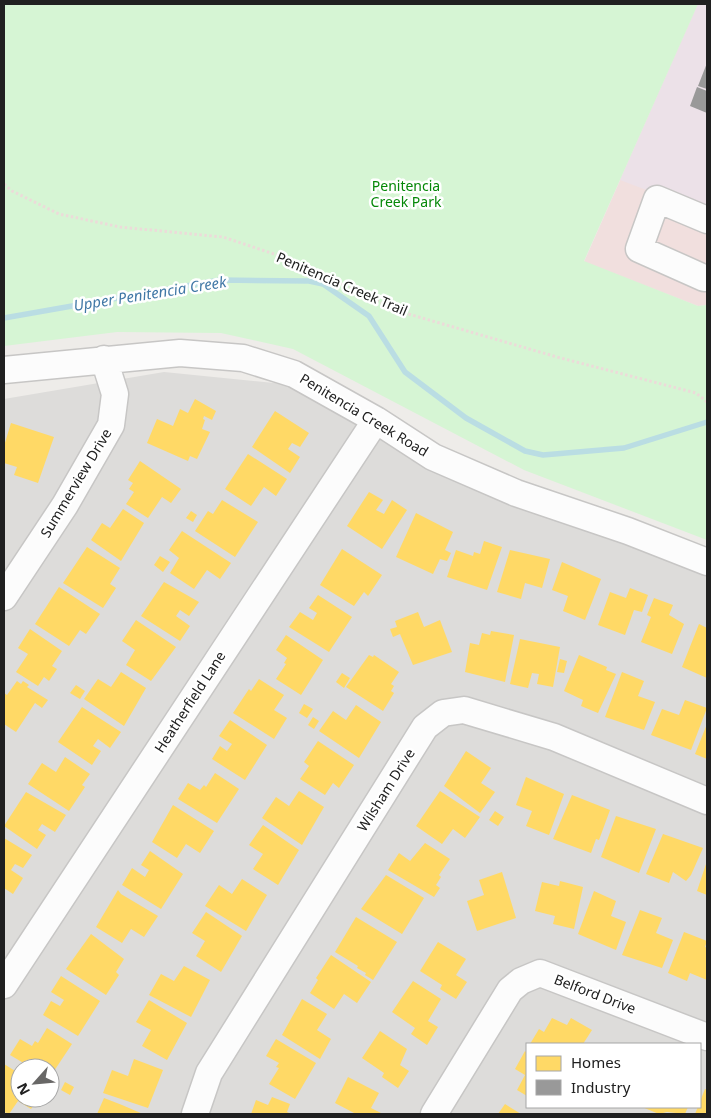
<svg xmlns="http://www.w3.org/2000/svg" width="711" height="1118" font-family="'Noto Sans',sans-serif">
<style>
.residential{fill:#dddcda;fill-rule:evenodd}
.commercial{fill:#f1dfde}
.industrial{fill:#ece1e8}
.park{fill:#d6f5d4}
.homes{fill:#ffd966}
.industry{fill:#999}
.lines{fill:none;stroke-linecap:round;stroke-linejoin:round}
.stream{stroke:#badde3;stroke-width:5.5}
.minor-casing{stroke:#c7c6c5;stroke-width:29}
.path{stroke:#ecdbd9;stroke-width:3;stroke-dasharray:2.5 2.5;stroke-linecap:butt}
.minor{stroke:#fcfcfc;stroke-width:26}
.labels{text-anchor:middle;stroke-width:5;stroke-linejoin:round;paint-order:stroke}
.park-label{font-size:14px;fill:#058808;stroke:#fff}
.street-label{font-size:14px;fill:#202020;stroke:#fff}
.water-label{font-size:15px;font-style:italic;fill:#4178a6;stroke:#fff}
</style>
<rect width="100%" height="100%" fill="#eeece9"/>
<path class="residential" d="M164,372L294,385L707,567V1114H4V399ZM527,1044H700V1107H527ZM20,1068H50V1098H20Z"/>
<path class="commercial" d="M698,4H707V305L698,306L584,262Z"/>
<path class="industrial" d="M698,4H707V213L620,180Z"/>
<path class="park" d="M4,4H698L584,261L698,306L707,305V540L524,470L293,349L221,333L117,332L4,346Z"/>
<path class="homes" d="M195,399L216,411L212,420L204,416L203,419L205,420L202,429L210,432L197,459L190,456L188,461L147,443L157,419L173,426L180,409L188,413Z
M275,411L309,433L300,447L292,443L288,449L300,457L290,473L252,447Z
M11,423L54,437L38,483L14,475L17,467L4,463V446Z
M248,454L287,479L276,496L264,487L251,506L225,489Z
M140,461L181,489L171,503L162,497L148,518L126,504L134,492L129,489L133,483L128,480Z
M369,492L383,500L376,510L384,514L392,500L407,510L382,549L347,526Z
M222,500L258,522L235,557L195,531L208,511L213,514Z
M123,509L144,523L121,561L91,540L102,523L110,528Z
M191,511L197,515L193,522L186,518Z
M416,513L453,532L445,550L451,553L447,561L440,559L433,574L396,557Z
M182,531L231,563L220,579L207,570L194,589L170,573L179,558L169,550Z
M484,541L502,547L487,590L447,577L456,550L473,556L474,552L480,554Z
M87,547L120,568L110,584L116,588L103,608L63,583Z
M342,549L382,575L368,596L364,592L354,606L320,585Z
M510,550L550,559L542,588L525,583L521,599L497,592Z
M160,556L170,562L163,572L154,565Z
M562,562L601,579L585,620L563,611L568,596L552,590Z
M164,582L199,602L189,616L180,610L176,616L190,626L180,641L141,616Z
M59,587L100,614L86,634L80,630L69,646L35,624Z
M630,588L648,595L642,612L634,610L625,635L598,625L610,592L626,598Z
M318,595L352,617L329,652L289,627L300,612L313,620L317,613L309,608Z
M654,598L673,605L669,615L684,624L672,654L641,642L651,617L647,615Z
M418,612L424,627L440,620L452,652L413,665L400,634L393,637L390,629L397,627L395,621Z
M136,620L176,647L151,681L126,665L135,650L122,641Z
M699,624L707,628V678L682,667Z
M30,629L62,651L52,666L57,669L49,681L44,677L38,686L16,672L28,654L18,648Z
M491,631L514,635L505,682L465,672L470,643L479,645L482,633L490,635Z
M286,635L323,660L301,695L276,679L286,664L284,663L287,658L276,650Z
M520,639L560,647L553,687L537,684L539,674L532,673L528,688L510,684Z
M369,655L373,657L374,655L399,672L391,684L394,686L391,691L394,693L383,711L346,687Z
M579,655L607,667L606,670L616,674L598,713L581,706L583,700L564,691Z
M560,659L567,661L564,673L557,672Z
M121,672L146,688L124,726L84,699L98,679L111,687Z
M622,672L644,681L638,696L655,702L644,730L605,717Z
M342,673L350,678L344,688L336,682Z
M259,679L284,695L274,710L287,718L274,739L233,713L249,689L251,691Z
M17,681L21,684L23,681L29,685L27,687L48,700L42,708L35,703L16,732L4,724V693L7,695Z
M76,685L85,691L80,699L70,693Z
M685,700L707,708L691,750L651,735L662,709L679,715Z
M304,704L313,709L307,718L299,713Z
M356,705L381,722L359,758L319,731L333,711L346,720Z
M82,707L121,732L110,748L98,739L93,746L101,751L92,765L58,742Z
M313,717L319,721L314,729L308,725Z
M230,720L267,745L245,780L212,759L220,746L227,751L232,744L219,736Z
M707,724V759L695,754Z
M318,741L354,765L339,788L333,783L325,795L300,779L309,766L304,762Z
M466,751L491,768L481,783L495,792L480,813L444,786Z
M65,757L90,774L82,785L85,787L69,811L28,784L42,763L56,772Z
M215,773L239,789L217,823L178,799L188,783L200,790L204,785L206,787Z
M526,777L564,794L549,835L526,826L532,811L516,805Z
M299,791L324,807L302,845L262,818L276,797L289,806Z
M440,791L480,817L465,838L453,829L442,844L416,826Z
M26,792L66,815L55,832L42,824L38,830L46,835L37,849L4,826Z
M572,795L610,810L599,840L596,839L591,853L553,839Z
M173,805L214,831L200,853L186,844L177,858L152,842Z
M495,811L504,817L498,826L489,820Z
M616,816L656,829L639,873L601,857Z
M263,825L299,850L278,885L253,869L263,854L249,845Z
M663,834L703,848L691,875L686,881L673,872L669,883L646,874Z
M4,838L32,855L23,868L15,864L11,870L23,878L13,894L4,888Z
M425,843L450,859L439,875L441,877L436,885L440,888L434,897L388,870L399,853L410,861Z
M150,851L183,874L161,909L122,885L132,868L145,877L149,870L141,865Z
M707,861V895L697,891Z
M502,872L516,918L477,931L467,901L484,895L479,880Z
M386,875L424,898L402,934L361,909Z
M242,879L267,895L246,931L205,906L219,885L232,894Z
M560,881L583,887L574,929L553,924L555,916L535,911L542,882L559,886Z
M118,890L121,894L158,916L144,937L131,929L122,943L96,927Z
M594,891L616,901L611,916L626,922L616,950L578,934Z
M640,910L662,918L656,933L673,940L662,968L622,955Z
M206,912L242,936L221,972L196,956L205,941L192,933Z
M356,917L397,942L373,980L365,975L366,973L357,968L358,966L335,952Z
M684,932L707,941L705,947L707,948V980L690,973L687,981L668,973Z
M91,934L124,959L116,972L119,975L106,995L66,969Z
M438,942L466,959L456,975L467,982L456,999L440,989L442,985L420,971Z
M331,955L371,982L357,1003L344,994L334,1009L310,993L318,980L316,978Z
M184,966L210,980L191,1017L149,995L161,974L174,981Z
M61,976L100,1001L78,1036L43,1015L51,1001L60,1006L64,1000L51,992Z
M413,981L441,999L428,1021L438,1027L427,1045L411,1034L415,1028L392,1012Z
M302,999L327,1014L317,1030L331,1039L320,1059L282,1035Z
M149,1000L187,1023L167,1060L142,1046L151,1030L136,1022Z
M552,1018L567,1025L571,1018L592,1030L583,1044H530L539,1029L544,1032Z
M47,1028L72,1044L50,1077V1068H32L10,1055L20,1039L32,1046L35,1041L38,1043Z
M380,1031L407,1049L400,1065L409,1071L398,1088L382,1077L384,1073L362,1058Z
M276,1039L316,1063L295,1099L269,1084L279,1068L276,1067L279,1063L266,1056Z
M525,1051L527,1053V1096L517,1090L525,1075L515,1069Z
M134,1059L163,1070L148,1108L103,1093L112,1070L128,1076Z
M4,1064L20,1074V1098H39L31,1109L18,1101L9,1114L4,1112Z
M348,1077L379,1093L371,1108L383,1114H356L335,1103Z
M65,1082L74,1087L70,1095L61,1090Z
M705,1089L707,1090V1114H695Z
M272,1097L290,1104L287,1112L292,1114H251L256,1100L268,1105Z
M104,1098L122,1105L143,1114H97Z
M505,1104L521,1114H498Z
M642,1107H688L685,1114L667,1112L659,1114Z"/>
<path class="industry" d="M707,63V89L698,86Z
M697,87L707,91V113L690,106Z"/>
<g class="lines">
<path class="stream" d="M4,318L220,280L309,281L323,284L369,316L405,372L466,418L525,451L543,455L624,448L707,422"/>
<g class="minor-casing">
<path id="minor" d="M707,220L657,199L639,249L704,278H707
M4,370L180,353L243,358L294,374L376,420L433,457L516,493L628,531L707,562
M4,597L65,505L111,425L115,394L104,359
M4,985L376,420
M195,1114L209,1073L425,727L443,713L464,710L554,737L707,801
M434,1114L510,990L521,981L540,973L707,1037"/>
</g>
<path class="path" d="M4,184L12,191L59,214L120,227L223,237L289,259L398,311L557,357L696,393L707,402"/>
<use href="#minor" class="minor"/>
</g>
<g class="labels">
<g class="park-label">
<text x="406" y="191">Penitencia<tspan x="406" dy="16">Creek Park</tspan></text>
</g>
<g class="street-label">
<text transform="translate(342 284) rotate(23)" y="5">Penitencia Creek Trail</text>
<text transform="translate(364 415) rotate(31)" y="5">Penitencia Creek Road</text>
<text transform="translate(76 483) rotate(-59)" y="5">Summerview Drive</text>
<text transform="translate(190 702) rotate(-57)" y="5">Heatherfield Lane</text>
<text transform="translate(386 790) rotate(-58)" y="5">Wilsham Drive</text>
<text transform="translate(595 994) rotate(21)" y="5">Belford Drive</text>
</g>
<g class="water-label">
<text transform="translate(150 294) rotate(-9)" y="5">Upper Penitencia Creek</text>
</g>
</g>
<rect width="711" height="1118" fill="none" stroke="#202020" stroke-width="10"/>
<rect x="526" y="1043" width="175" height="65" fill="#ffffff" stroke="#a6a6a6"/>
<rect x="536" y="1056" width="25" height="15" fill="#ffd966" stroke="#a6a6a6"/>
<text x="571" y="1068" font-size="15" fill="#202020">Homes</text>
<rect x="536" y="1080" width="25" height="15" fill="#999999" stroke="#a6a6a6"/>
<text x="571" y="1093" font-size="15" fill="#202020">Industry</text>
<g transform="translate(35 1083) rotate(243)"><circle r="24" fill="#ffffff" stroke="#a6a6a6"/>
<path d="M0-4L9 19L0 12L-9 19Z" fill="#686766"/>
<text y="-8" font-size="14" font-weight="bold" text-anchor="middle" fill="#202020">N</text>
</g>
</svg>
